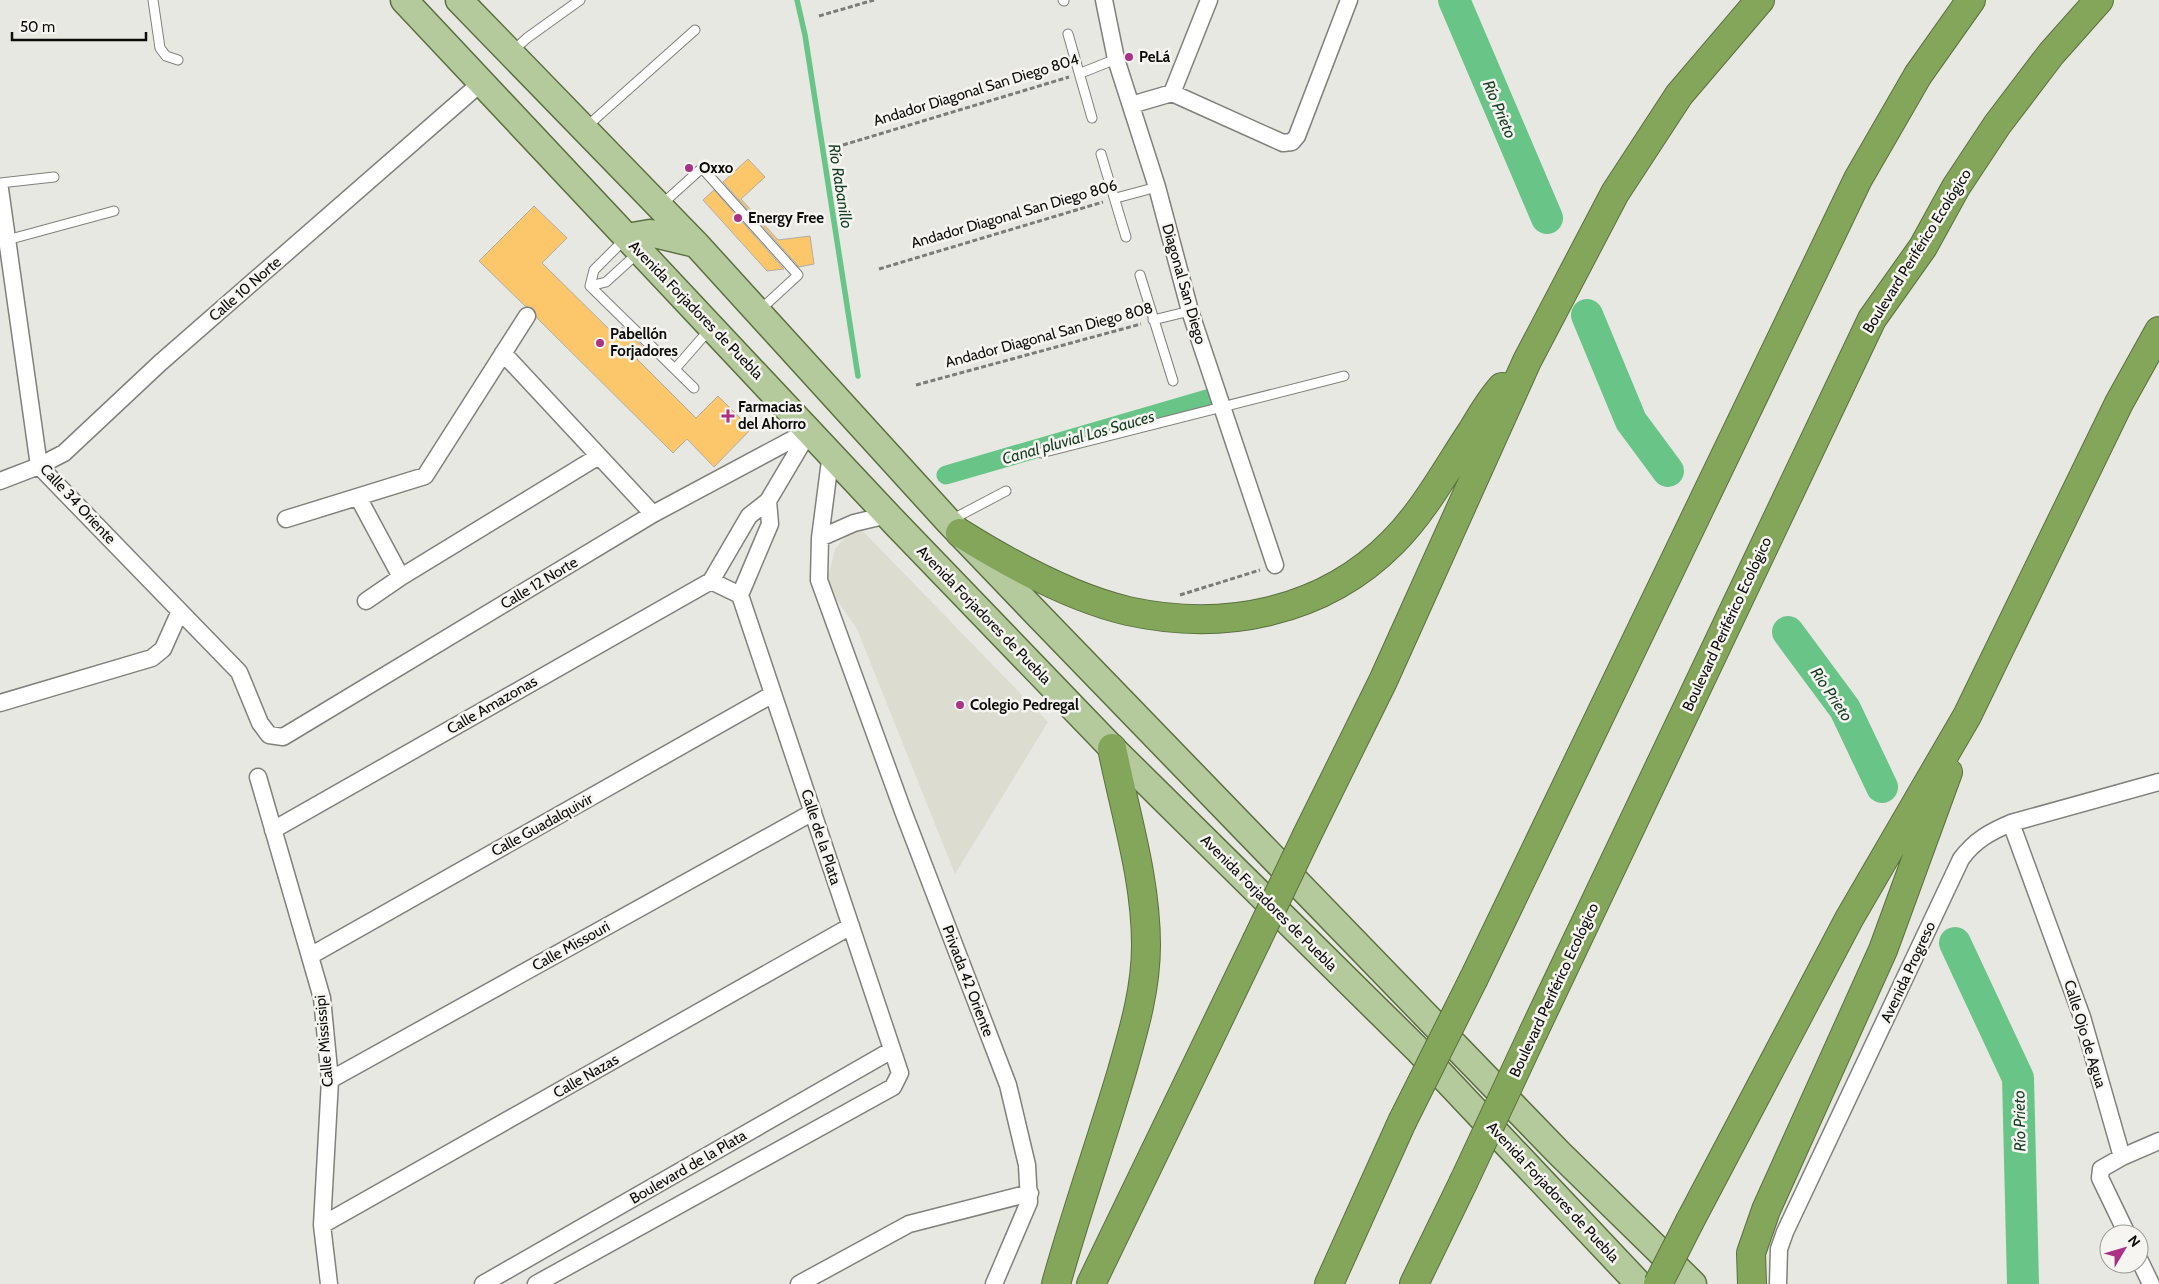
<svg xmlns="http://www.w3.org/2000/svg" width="2159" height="1284" font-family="Cabin,sans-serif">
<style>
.built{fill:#dddcd0}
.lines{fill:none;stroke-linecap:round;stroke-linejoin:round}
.stream{stroke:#69c587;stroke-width:5.5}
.canal{stroke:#69c587;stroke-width:19}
.river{stroke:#69c587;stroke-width:32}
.building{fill:#fbc76a;stroke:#b0ada9}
.lane-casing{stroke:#80807c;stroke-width:11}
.street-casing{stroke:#80807c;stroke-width:19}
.primary-casing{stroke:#5a703e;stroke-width:29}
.highway-casing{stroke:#5a703e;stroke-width:30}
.path{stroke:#7b7b78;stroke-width:3;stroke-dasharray:5 2.5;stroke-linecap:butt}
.lane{stroke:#fff;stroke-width:9}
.street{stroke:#fff;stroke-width:16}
.primary{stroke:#b5ca9c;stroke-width:26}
.highway{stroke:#84a65a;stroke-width:28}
.highway-bridge-casing{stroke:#5a703e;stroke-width:30;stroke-linecap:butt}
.highway-bridge{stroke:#84a65a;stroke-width:28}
.poi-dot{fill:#ab3184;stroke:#f6f5f1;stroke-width:2}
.labels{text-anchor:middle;stroke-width:5;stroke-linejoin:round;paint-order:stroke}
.poi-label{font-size:15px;font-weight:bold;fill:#0c0c0b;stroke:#f6f5f1;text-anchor:start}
.street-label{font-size:15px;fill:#0c0c0b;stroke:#f6f5f1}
.water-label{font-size:16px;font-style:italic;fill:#173d24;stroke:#f6f5f1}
</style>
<rect width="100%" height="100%" fill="#e8e8e3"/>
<path class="built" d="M857,525L1048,722L955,874L857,629L830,590L828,578L835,549Z"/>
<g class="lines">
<path class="stream" d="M797,0L805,35L858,376"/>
<path class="canal" d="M946,475L1210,398"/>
<path class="river" d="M1454,0L1547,218
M1587,315L1631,421L1668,471
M1788,632L1845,709L1882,787
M1955,943L2018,1078L2023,1284"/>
</g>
<path class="building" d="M748,159L765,177L741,199L778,240L810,236L814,264L799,267L723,182Z
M714,190L784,269L767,271L703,200Z
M534,206L567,238L542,263L615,335L622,327L646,350L637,359L696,418L718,396L751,429L714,467L687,439L673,453L537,318L533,308L525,306L479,261Z"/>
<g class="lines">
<g class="lane-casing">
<path id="lane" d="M153,0L160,48L166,56L178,60
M1063,0L1064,1
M1068,34L1092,118
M513,51L527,38L580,0
M1081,73L1116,59
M585,128L695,30
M1101,154L1126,237
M0,183L54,177
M1116,198L1157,187
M661,205L702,168L798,275L760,310
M625,239L594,270L590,286L606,282L638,253
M7,240L114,211
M1140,275L1173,381
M590,286L694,388
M1153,320L1190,311
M675,369L709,330
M1041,453L1344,376
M951,520L1006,491"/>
</g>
<g class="street-casing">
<path id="street" d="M1104,0L1116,59L1157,187L1190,311L1275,565
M1172,93L1283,143L1292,142L1297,136L1349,0
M1131,105L1172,93L1209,0
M0,189L39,466L239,672L260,723L269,735L283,737L653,514L810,430
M503,353L653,514
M831,453L820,538L819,580L903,811L1008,1085L1027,1165L1029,1202L994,1284
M0,481L39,466L64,453L160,363L482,82
M358,497L401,577
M286,519L425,476L527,316
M820,538L854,523L888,515
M711,581L740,595
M740,595L770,524L768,501
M366,601L401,577L599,456
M0,703L152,658L163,649L180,611
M258,777L322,998L330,1080L322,1225L329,1284
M2011,823L2082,1017L2122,1157
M273,830L711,581L749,516L768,501L810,430
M310,956L773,694
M330,1080L813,812
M322,1225L851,926
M2127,1234L2100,1178L2101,1169L2122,1157L2159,1141
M2139,1259L2151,1284
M483,1284L892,1050
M536,1284L893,1087L900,1073L740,595
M799,1284L909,1224L1030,1193
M1778,1284L1779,1249L1785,1232L1961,859C1975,840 1990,832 2011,823L2159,782"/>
</g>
<g class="primary-casing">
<path id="primary" d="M404,0L897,525L1112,748L1419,1051L1639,1284
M459,0L696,244L949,522L1040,617L1559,1153L1693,1284
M627,237L650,233L696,244"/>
</g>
<g class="highway-casing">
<path id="highway" d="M960,533C1008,563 1072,598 1128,611C1223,632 1323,613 1393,542C1425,510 1447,468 1472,431C1481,416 1490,400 1502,387
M1307,835L1383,681L1527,361L1615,193L1679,95L1760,0
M1474,978L1858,179L1918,75L1971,0
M1534,1031L1872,319L1923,247L1956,187L1997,125L2051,54L2099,0
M1690,1221L1849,919L1967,716L2119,403L2159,331
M1056,1284C1076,1212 1101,1142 1122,1071C1134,1029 1146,989 1146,945C1146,878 1125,813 1112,748
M1091,1284L1256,942
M1329,1284L1402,1122
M1414,1284L1463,1183
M1752,1284L1751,1253L1766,1210L1883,950L1948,772"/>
</g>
<path class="path" d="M819,16L874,0
M843,145L1069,77
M879,269L1103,202
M916,385L1141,324
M1180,595L1260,570"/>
<use href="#lane" class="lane"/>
<use href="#street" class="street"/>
<use href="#primary" class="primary"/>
<use href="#highway" class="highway"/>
<g class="highway-bridge-casing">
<path id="highway-bridge" d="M1256,942L1307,835
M1402,1122L1474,978
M1463,1183L1534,1031
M1658,1284L1690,1221"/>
</g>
<use href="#highway-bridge" class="highway-bridge"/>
</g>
<g class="poi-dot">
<circle cx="1129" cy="57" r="5"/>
<circle cx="689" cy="168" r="5"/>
<circle cx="738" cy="218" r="5"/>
<circle cx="600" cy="343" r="5"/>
<path d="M725.5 408.5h5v5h5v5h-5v5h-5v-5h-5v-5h5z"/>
<circle cx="960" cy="705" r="5"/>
</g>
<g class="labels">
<g class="poi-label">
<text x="1139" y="62">PeLá</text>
<text x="699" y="173">Oxxo</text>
<text x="748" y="223">Energy Free</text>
<text x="610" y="339">Pabellón<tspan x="610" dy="17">Forjadores</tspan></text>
<text x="738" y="412">Farmacias<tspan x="738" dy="17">del Ahorro</tspan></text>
<text x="970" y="710">Colegio Pedregal</text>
</g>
<g class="street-label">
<text transform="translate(976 90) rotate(-17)" y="5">Andador Diagonal San Diego 804</text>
<text transform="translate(1014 214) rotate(-16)" y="5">Andador Diagonal San Diego 806</text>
<text transform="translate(1917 251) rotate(-58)" y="5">Boulevard Periférico Ecológico</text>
<text transform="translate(1184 284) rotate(74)" y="5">Diagonal San Diego</text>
<text transform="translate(245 289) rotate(-41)" y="5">Calle 10 Norte</text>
<text transform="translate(696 310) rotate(46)" y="5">Avenida Forjadores de Puebla</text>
<text transform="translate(1049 335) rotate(-15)" y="5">Andador Diagonal San Diego 808</text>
<text transform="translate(78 504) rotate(47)" y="5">Calle 34 Oriente</text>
<text transform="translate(539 583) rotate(-31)" y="5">Calle 12 Norte</text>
<text transform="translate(984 615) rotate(46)" y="5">Avenida Forjadores de Puebla</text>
<text transform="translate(1727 624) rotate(-65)" y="5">Boulevard Periférico Ecológico</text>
<text transform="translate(492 705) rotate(-30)" y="5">Calle Amazonas</text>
<text transform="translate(542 825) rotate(-29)" y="5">Calle Guadalquivir</text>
<text transform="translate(821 837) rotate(72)" y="5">Calle de la Plata</text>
<text transform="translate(1269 903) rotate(45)" y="5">Avenida Forjadores de Puebla</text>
<text transform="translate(571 946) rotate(-29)" y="5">Calle Missouri</text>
<text transform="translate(1908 972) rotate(-65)" y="5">Avenida Progreso</text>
<text transform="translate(968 981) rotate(69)" y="5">Privada 42 Oriente</text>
<text transform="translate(1554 990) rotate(-65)" y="5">Boulevard Periférico Ecológico</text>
<text transform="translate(2085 1034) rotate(73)" y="5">Calle Ojo de Agua</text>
<text transform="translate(324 1041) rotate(-95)" y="5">Calle Mississipi</text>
<text transform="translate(586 1076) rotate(-30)" y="5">Calle Nazas</text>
<text transform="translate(688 1167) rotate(-30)" y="5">Boulevard de la Plata</text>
<text transform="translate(1553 1192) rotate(47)" y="5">Avenida Forjadores de Puebla</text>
</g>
<g class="water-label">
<text transform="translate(1500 109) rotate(67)" y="6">Río Prieto</text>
<text transform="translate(841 186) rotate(81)" y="6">Río Rabanillo</text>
<text transform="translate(1078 437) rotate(-16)" y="6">Canal pluvial Los Sauces</text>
<text transform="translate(1832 694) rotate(56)" y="6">Río Prieto</text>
<text transform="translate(2019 1121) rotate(-91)" y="6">Río Prieto</text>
</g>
</g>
<g transform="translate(2124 1249) rotate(52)"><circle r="24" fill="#f6f5f1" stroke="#989895"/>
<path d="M0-4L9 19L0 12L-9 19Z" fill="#ab3184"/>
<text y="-8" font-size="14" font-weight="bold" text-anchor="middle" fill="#0c0c0b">N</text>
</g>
<path d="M12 32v8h134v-8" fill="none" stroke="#0c0c0b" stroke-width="2.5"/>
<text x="20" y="32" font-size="15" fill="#0c0c0b" stroke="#f6f5f1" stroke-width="4" paint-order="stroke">50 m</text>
</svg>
